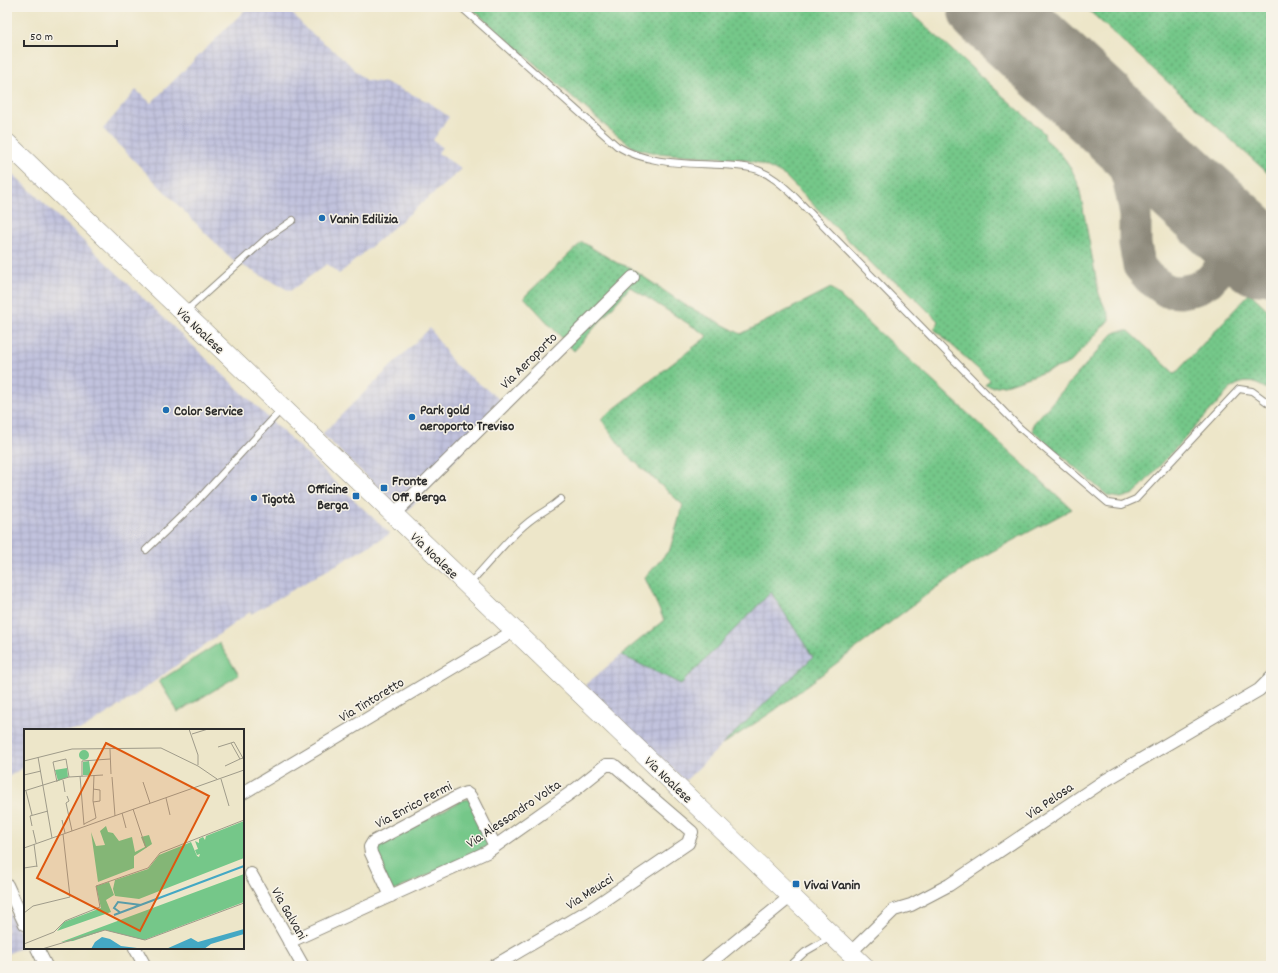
<svg xmlns="http://www.w3.org/2000/svg" width="1278" height="973" font-family="Dekko,sans-serif">
<style>
.industrial{fill:url(#industrial-grid)}
.grass{fill:url(#grass-dots);stroke:#50795a}
.park{fill:#75c789;stroke:#50795a}
.lines{fill:none;stroke-linecap:round;stroke-linejoin:round}
.taxiway{stroke:#8c887a;stroke-width:33}
.runway{stroke:#8c887a;stroke-width:83}
.lane-casing{stroke:#8c887a;stroke-width:8}
.street-casing{stroke:#8c887a;stroke-width:14}
.primary-casing{stroke:#8c887a;stroke-width:20}
.lane{stroke:#fff;stroke-width:6}
.street{stroke:#fff;stroke-width:12}
.primary{stroke:#fff;stroke-width:19}
.poi-dot{fill:#1f6fb2;stroke:#f7f3e8;stroke-width:1.5}
.labels{text-anchor:middle;stroke-width:3;stroke-linejoin:round;paint-order:stroke}
.poi-label{font-size:14px;font-weight:bold;fill:#2b2b2b;stroke:#f7f3e8;text-anchor:start}
.street-label{font-size:14px;fill:#2b2b2b;stroke:#f7f3e8}
.inset-river{fill:none;stroke:#44a8c4;stroke-width:2}
.inset-road{fill:none;stroke:#9f9b8a;stroke-width:1}
.view{fill:#df570e;fill-opacity:0.15;stroke:#df570e;stroke-width:2}
.inset-edge{fill:none;stroke:#2b2b2b;stroke-width:2}
</style>
<defs>
<pattern id="industrial-grid" width="8" height="8" patternUnits="userSpaceOnUse"><rect width="8" height="8" fill="#c1c2dd"/><path d="M0 4h8M4 0v8" fill="none" stroke="#a6a7be"/></pattern>
<pattern id="grass-dots" width="8" height="8" patternUnits="userSpaceOnUse"><rect width="8" height="8" fill="#75c789"/><path d="M2 2h.1M6 6h.1" fill="none" stroke="#60a270" stroke-width="1.8" stroke-linecap="round"/></pattern>
</defs>
<rect width="100%" height="100%" fill="#f7f3e8"/>
<filter id="ink" filterUnits="userSpaceOnUse"><feTurbulence type="fractalNoise" baseFrequency=".025" numOctaves="2"/><feDisplacementMap in="SourceGraphic" scale="8" xChannelSelector="R" yChannelSelector="G"/><feConvolveMatrix kernelMatrix="1 2 1 2 8 2 1 2 1" color-interpolation-filters="sRGB"/></filter>
<filter id="wash" filterUnits="userSpaceOnUse"><feTurbulence type="fractalNoise" baseFrequency=".012" numOctaves="4" result="noise"/><feDisplacementMap in="SourceGraphic" scale="16" xChannelSelector="R" yChannelSelector="G"/><feGaussianBlur stdDeviation="0.9" result="paint"/><feColorMatrix in="noise" values="0 0 0 0 0 0 0 0 0 0 0 0 0 0 0 0 0 1.4 0 .05"/><feComposite in="paint" operator="in"/></filter>
<g filter="url(#wash)">
<rect width="100%" height="100%" fill="#ede6c9"/>
<path class="industrial" d="M248,7H284L297,18L305,28L342,57L365,80L387,83L429,102L449,117L433,140L442,147L438,153L462,169L339,274L327,264L290,291L232,260L103,129L136,90L151,103Z
M7,168L390,534L251,614L250,612L130,699L81,730H25V766L7,778Z
M430,328L454,364L507,405L405,513L322,434Z
M771,592L813,657L685,781L585,685L621,655L681,684Z
M7,907L25,944V946L7,954Z"/>
<path class="grass" d="M470,7H904L1044,133L1045,139C1062,153 1072,166 1079,187L1099,294L1105,308L1109,314V320L1071,362L1065,365L1009,384L992,387L985,385L990,380L934,329L939,322L901,284L887,277L875,267L785,176L772,169L759,163L741,159L656,153L634,148L608,128Z
M1085,7H1271V176Z
M582,242L617,263L629,267L685,305L741,334L831,288L1072,509L991,552L934,589L775,710L722,745L813,657L771,592L681,684L621,655L664,620L645,578L670,549L683,505L626,454L601,419L708,336L630,287L574,351L524,297Z
M1250,293L1271,313V392C1257,382 1246,378 1231,388L1134,494L1121,498L1108,496L1033,431V424L1113,334L1119,331H1129L1175,374Z"/>
<path class="park" d="M219,643L239,675L178,712L159,681Z
M469,799L491,845L392,892L374,850L376,845L463,800Z"/>
<g class="lines">
<path class="taxiway" d="M1085,94L1117,144L1129,181L1135,209V244L1139,266L1149,278L1167,291L1180,292L1195,289L1209,281L1224,265L1225,232L1216,215"/>
<path class="runway" d="M989,7L1258,254"/>
</g>
</g>
<g filter="url(#ink)">
<g class="lines">
<g class="lane-casing">
<path id="lane" d="M461,7L617,146C648,165 686,163 722,165C734,166 747,166 758,170C771,175 781,184 791,193L1020,428L1108,503L1122,505L1136,499L1239,389L1252,391L1271,405
M186,311L268,237L293,220
M146,550L197,501L281,410
M469,584C489,563 512,533 535,517C545,510 551,508 561,499
M790,966L805,952L831,937"/>
</g>
<g class="street-casing">
<path id="street" d="M393,515L633,277
M243,793L514,631
M251,874L303,966
M7,885L25,924
M391,896L371,853L370,847L373,842L457,797L466,793L470,796L495,846
M289,942L487,852L576,789L606,765H614L692,832
M37,948L46,966
M135,948L145,966
M850,953L894,910L911,905L949,885L1101,783L1259,690L1271,678
M494,966L591,909L688,843L692,832
M706,966L791,896"/>
</g>
<g class="primary-casing">
<path id="primary" d="M7,143L864,966"/>
</g>
<use href="#lane" class="lane"/>
<use href="#street" class="street"/>
<use href="#primary" class="primary"/>
</g>
</g>
<g class="poi-dot">
<circle cx="322" cy="218" r="4"/>
<circle cx="166" cy="410" r="4"/>
<circle cx="412" cy="417" r="4"/>
<rect x="380" y="484" width="8" height="8" rx="2"/>
<rect x="352" y="492" width="8" height="8" rx="2"/>
<circle cx="254" cy="498" r="4"/>
<rect x="792" y="880" width="8" height="8" rx="2"/>
</g>
<g class="labels">
<g class="poi-label">
<text x="330" y="223">Vanin Edilizia</text>
<text x="420" y="414">Park gold<tspan x="420" dy="16">aeroporto Treviso</tspan></text>
<text x="174" y="415">Color Service</text>
<text x="392" y="485">Fronte<tspan x="392" dy="16">Off. Berga</tspan></text>
<text x="348" y="493" text-anchor="end">Officine<tspan x="348" dy="16">Berga</tspan></text>
<text x="262" y="503">Tigotà</text>
<text x="804" y="889">Vivai Vanin</text>
</g>
<g class="street-label">
<text transform="translate(201 330) rotate(44)" y="5">Via Noalese</text>
<text transform="translate(528 360) rotate(-45)" y="5">Via Aeroporto</text>
<text transform="translate(435 555) rotate(44)" y="5">Via Noalese</text>
<text transform="translate(371 699) rotate(-31)" y="5">Via Tintoretto</text>
<text transform="translate(669 779) rotate(44)" y="5">Via Noalese</text>
<text transform="translate(1049 800) rotate(-34)" y="5">Via Pelosa</text>
<text transform="translate(413 804) rotate(-28)" y="5">Via Enrico Fermi</text>
<text transform="translate(513 813) rotate(-34)" y="5">Via Alessandro Volta</text>
<text transform="translate(589 891) rotate(-33)" y="5">Via Meucci</text>
<text transform="translate(290 913) rotate(60)" y="5">Via Galvani</text>
</g>
</g>
<g transform="translate(24 729)">
<rect width="220" height="220" fill="#ede6c9"/>
<path d="M55 26a5 5 0 1 1 10 0a5 5 0 1 1-10 0ZM65,32L67,46H59V33ZM220,92V129L115,170L91,167L89,160L91,151L124,140L135,126L167,113L173,127L175,128L176,125L173,126L171,121L174,120L171,112L175,114V110L179,108L181,111L182,107ZM82,97L84,103L89,104L95,112L108,108L111,123L121,118L117,108L125,106L128,115L110,127V139L74,153L67,103L72,117L81,116L76,102ZM220,145V173L120,211L81,201L49,212L37,213ZM85,153L90,166L82,171L87,183L33,202L40,193L77,179L72,157Z" fill="#75c789"/>
<path d="M43,39L44,48L34,52L31,41Z" fill="#75c789"/>
<path d="M220,200V205L187,215L180,220H142L167,209L174,213ZM78,208L86,210L97,217L121,220H67L71,213Z" fill="#44a8c4"/>
<path class="inset-river" d="M97,184L90,179L94,173L117,176M90,186L220,137"/>
<path class="inset-road" d="M165,0L174,26V36M168,5L184,0M207,14L216,30L219,29M194,18L210,13L220,31M86,20L87,45M14,28L28,109M0,32L48,20L137,19L174,37L193,50M201,37L216,30M0,46L17,42M56,47L60,96M58,47V32L86,30M88,48L91,87M197,50L205,77M39,51L41,63M33,53L29,33L42,30L45,48M119,53L126,74M0,62L45,48L79,46M2,62L8,86M43,67L45,72L42,74L48,102M142,69L146,86M69,73L76,72V61L69,60M109,80L122,119M98,84L102,99M38,91L41,104M60,95L72,89L69,72L70,46M8,97L6,87L24,82M9,101L12,114M10,115L13,138M0,119L220,41M0,139L13,137M0,184L9,177L46,168L39,105M0,215L30,203L41,192L76,178L72,157L124,139L136,124L220,91M18,220L81,201L121,211L220,174"/>
<path class="view" d="M82,14L185,67L116,202L13,149Z"/>
<rect width="220" height="220" class="inset-edge"/>
</g>
<rect width="1278" height="973" fill="none" stroke="#f7f3e8" stroke-width="24"/>
<path d="M24 40v6h93v-6" fill="none" stroke="#2b2b2b" stroke-width="2"/>
<text x="30" y="40" font-size="12" fill="#2b2b2b" stroke="#f7f3e8" stroke-width="3" paint-order="stroke">50 m</text>
</svg>
